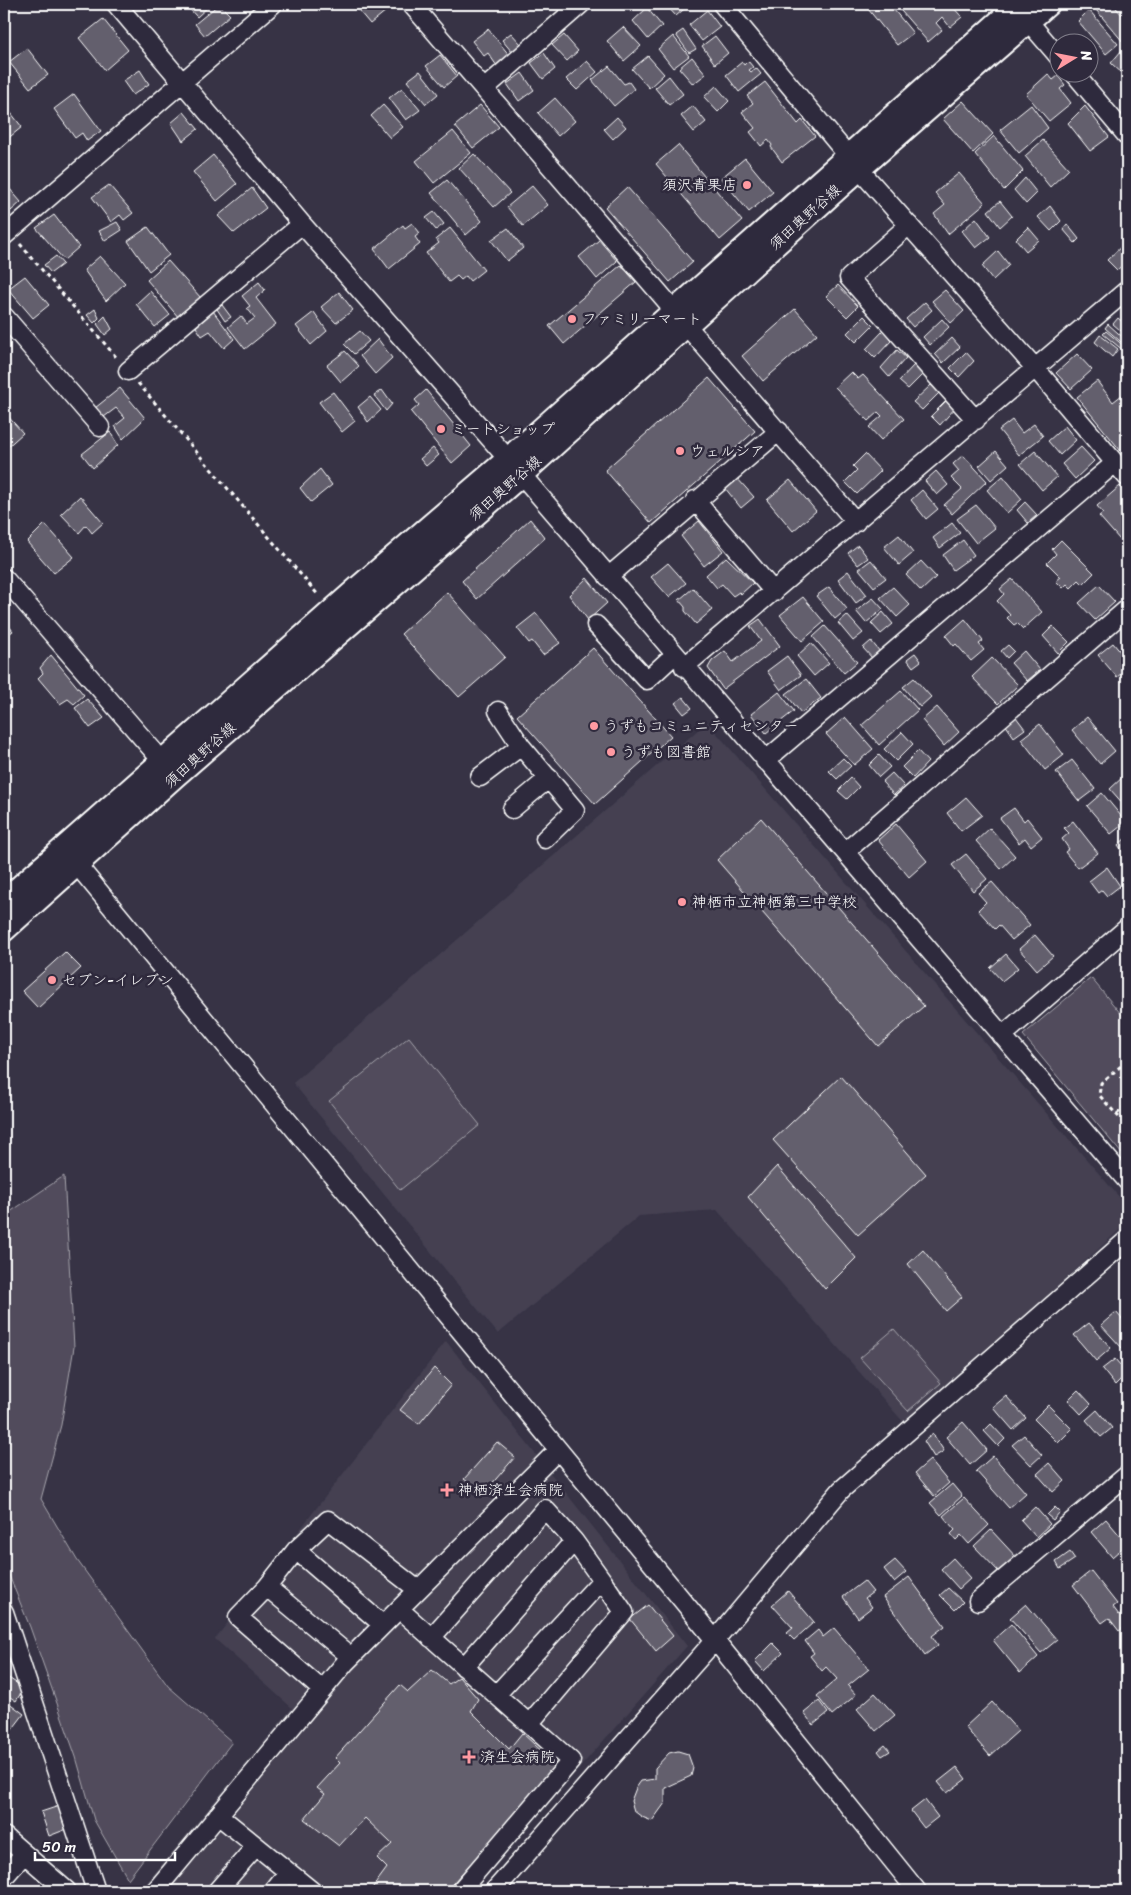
<svg xmlns="http://www.w3.org/2000/svg" width="1131" height="1895" font-family="Sriracha,'Klee One',sans-serif">
<style>
.built{fill:#444051}
.green{fill:#514c5c;stroke:#a8a6ae}
.building{fill:#635f6d;stroke:#fff}
.lines{fill:none;stroke-linecap:round;stroke-linejoin:round}
.minor-casing{stroke:#fff;stroke-width:21}
.major-casing{stroke:#fff;stroke-width:26}
.path{stroke:#fff;stroke-width:3;stroke-dasharray:4 4;stroke-linecap:butt}
.minor{stroke:#2f2a3d;stroke-width:18}
.major{stroke:#2f2a3d;stroke-width:22}
.poi-dot{fill:#ff9aa2;stroke:#2f2a3d;stroke-width:2}
.labels{text-anchor:middle;stroke-width:5;stroke-linejoin:round;paint-order:stroke}
.poi-label{font-size:15px;fill:#fff;stroke:#2f2a3d;text-anchor:start}
.street-label{font-size:15px;fill:#fff;stroke:#2f2a3d}
</style>
<rect width="100%" height="100%" fill="#373345"/>
<filter id="ink" filterUnits="userSpaceOnUse"><feTurbulence type="fractalNoise" baseFrequency=".02" numOctaves="2"/><feDisplacementMap in="SourceGraphic" scale="10" xChannelSelector="R" yChannelSelector="G"/><feConvolveMatrix kernelMatrix="1 2 1 2 8 2 1 2 1" color-interpolation-filters="sRGB"/></filter>
<g filter="url(#ink)">
<path class="built" d="M707,722L1127,1206V1223L906,1425L717,1210L639,1216L498,1334L293,1083Z
M446,1341L687,1646L471,1891H140L292,1708L215,1639Z"/>
<path class="green" d="M1091,978L1127,1021V1160L1023,1035Z
M409,1037L480,1125L400,1190L329,1101Z
M64,1176L74,1347L61,1425L41,1499L77,1560L168,1686L232,1742L128,1879L94,1820L76,1757L30,1627L4,1563V1216Z
M894,1329L941,1383L908,1411L860,1358Z"/>
<path class="building" d="M185,4H211L197,17Z
M219,4L230,15L205,36L195,24Z
M346,4H390L392,6L370,24L354,5L350,8Z
M665,4H690L676,16Z
M864,4H889L913,33L897,45Z
M895,4H950L962,17L950,27L942,17L936,23L942,30L928,42Z
M1091,4H1113L1127,21V40L1124,43Z
M647,8L662,26L648,39L633,21Z
M707,10L720,27L702,41L689,25Z
M1089,10L1118,44L1106,54L1078,21Z
M103,19L128,50L105,70L79,38Z
M623,27L641,46L624,61L607,41Z
M488,29L510,56L497,66L488,53L484,56L472,41Z
M683,30L696,49L689,53L676,35Z
M511,33L521,44L512,52L502,40Z
M564,35L578,51L567,61L552,45Z
M673,36L689,56L673,68L658,49Z
M715,36L728,53L715,64L702,46Z
M1127,44V78L1111,63Z
M27,48L48,75L30,88L9,62Z
M544,53L555,69L543,79L531,63Z
M440,55L457,76L444,87L426,66Z
M648,56L664,74L649,88L632,69Z
M692,57L706,74L693,84L679,68Z
M587,61L597,72L577,90L566,79Z
M748,61L753,67L749,70L751,72L756,68L761,74L739,92L726,75L742,62L744,65Z
M609,66L624,84L629,82L634,89L614,106L592,80Z
M140,70L149,84L133,95L123,81Z
M420,71L438,94L426,104L407,81Z
M522,73L534,90L519,101L507,84Z
M1048,74L1053,80L1058,76L1065,85L1060,89L1071,103L1049,121L1026,94Z
M669,76L683,94L669,105L655,88Z
M765,82L798,124L802,120L815,136L782,162L771,147L772,145L768,140L761,146L750,132L755,128L742,112L753,103L747,96Z
M716,86L729,101L718,112L704,97Z
M402,88L420,110L406,120L389,98Z
M74,94L101,131L87,141L82,133L75,138L54,109Z
M555,98L575,121L558,136L538,113Z
M963,101L993,134L973,153L943,119Z
M383,105L403,127L390,138L371,116Z
M480,105L499,127L473,148L455,126Z
M1031,105L1048,128L1019,153L1000,130Z
M693,106L706,122L694,132L681,116Z
M1085,106L1109,137L1090,151L1068,123Z
M184,112L198,129L183,141L171,123Z
M11,113L22,127L6,140L4,137V120Z
M617,117L626,127L613,139L604,129Z
M453,131L471,153L434,183L416,161Z
M994,136L1023,171L1004,190L975,154Z
M1043,140L1069,169L1050,187L1025,156Z
M678,145L742,221L720,240L656,164Z
M474,154L510,193L494,207L459,168Z
M213,155L237,184L217,201L193,172Z
M745,158L773,192L749,212L721,178Z
M959,173L985,203L948,234L934,214L945,205L935,193Z
M1025,178L1037,193L1026,204L1014,190Z
M447,180L482,221L466,235L431,193Z
M109,185L133,213L124,220L120,215L111,222L92,197Z
M532,186L548,205L523,226L507,207Z
M627,187L693,262L670,282L605,207Z
M9,188L21,202L11,211L4,202V192Z
M252,188L266,208L234,233L218,216Z
M1000,201L1012,216L1000,227L988,211Z
M1050,206L1061,221L1051,231L1038,217Z
M434,212L444,224L436,230L426,218Z
M54,215L79,247L64,260L36,228Z
M976,218L990,237L976,248L962,231Z
M117,222L122,230L105,241L99,231Z
M412,223L420,233L415,237L420,244L389,269L374,249L403,225L405,228Z
M1067,224L1079,239L1075,243L1063,229Z
M148,227L169,255L149,271L128,241Z
M1028,227L1039,240L1026,251L1016,239Z
M450,228L484,270L470,281L466,276L461,280L457,276L449,282L426,253L439,243L436,239Z
M508,228L523,248L507,261L491,240Z
M599,240L617,261L597,279L579,257Z
M1125,243L1127,245V261L1117,270L1107,260Z
M998,251L1009,265L993,280L982,266Z
M56,256L63,264L51,273L44,265Z
M100,256L125,283L106,301L84,270Z
M168,261L201,298L179,318L147,280Z
M621,265L636,282L564,344L549,326Z
M25,276L49,305L33,318L8,289Z
M259,282L265,290L256,298L276,324L245,349L228,327L241,316L247,324L255,318L247,308L250,306L242,296Z
M838,285L858,306L847,317L826,296Z
M945,290L964,311L951,323L932,301Z
M150,291L170,315L155,327L136,304Z
M339,292L353,310L336,323L321,307Z
M925,302L932,310L913,327L906,319Z
M222,305L231,317L225,321L217,309Z
M95,309L99,318L94,323L87,315Z
M795,309L817,334L763,381L742,356Z
M213,311L234,339L224,348L210,331L202,336L196,327Z
M314,312L327,331L311,345L296,326Z
M105,316L112,329L105,335L97,324Z
M864,316L873,325L856,342L847,333Z
M1118,318L1127,326V336L1113,324Z
M942,319L949,327L930,345L923,337Z
M1108,324L1127,341V347L1105,328Z
M360,331L369,341L354,354L344,344Z
M1106,331L1125,347L1124,351L1103,334Z
M882,332L891,341L875,358L866,349Z
M1100,335L1118,349L1112,357L1095,342Z
M952,338L960,347L943,363L935,354Z
M378,339L392,358L375,374L360,356Z
M897,350L906,358L889,377L881,368Z
M345,351L359,366L341,382L327,365Z
M966,352L974,361L959,377L950,368Z
M1077,354L1092,370L1071,389L1056,373Z
M914,365L923,374L908,389L899,381Z
M851,372L858,379L863,375L904,419L881,440L869,427L882,416L878,412L868,421L835,387Z
M709,378L755,431L651,523L605,470Z
M1097,381L1113,402L1127,391V454L1125,456L1077,397Z
M931,385L939,393L922,410L913,402Z
M120,388L145,418L123,439L115,426L125,418L116,408L104,417L95,408Z
M382,390L392,404L386,411L374,395Z
M426,390L471,446L452,463L411,412L419,405L415,400Z
M333,392L355,421L342,432L319,402Z
M370,397L381,410L368,422L358,407Z
M948,399L956,407L940,425L931,416Z
M4,412L23,433L4,450Z
M1012,420L1022,433L1034,424L1043,436L1019,455L999,430Z
M1065,426L1076,440L1060,455L1048,441Z
M110,432L118,445L93,468L82,454Z
M1081,447L1094,461L1075,479L1062,464Z
M433,448L439,455L426,466L420,459Z
M996,451L1008,465L991,480L979,466Z
M1035,451L1057,477L1042,490L1020,464Z
M865,454L881,471L857,494L845,482L857,470L853,466Z
M963,455L987,481L952,514L944,505L962,489L951,478L959,471L953,464Z
M320,469L332,485L311,502L300,488Z
M936,471L948,485L937,495L925,481Z
M1003,476L1022,499L1007,513L987,490Z
M737,478L754,497L741,508L725,488Z
M790,480L816,511L793,531L767,500Z
M1120,486L1127,495V548L1099,516L1103,513L1097,506Z
M922,490L938,509L926,519L911,500Z
M80,496L103,523L92,533L86,525L79,533L61,514Z
M1025,502L1037,515L1028,523L1017,510Z
M976,505L995,528L976,543L957,519Z
M530,519L545,538L477,599L462,581Z
M699,521L723,551L704,566L681,536Z
M952,523L960,533L940,548L933,538Z
M45,524L74,557L54,573L27,542Z
M899,535L913,553L899,565L884,547Z
M963,540L974,555L953,570L943,555Z
M1061,540L1094,573L1083,584L1079,580L1071,588L1067,584L1063,588L1056,581L1061,577L1047,563L1056,554L1052,549Z
M858,545L868,558L858,565L848,553Z
M726,557L753,583L741,594L739,592L733,596L722,584L717,588L706,575Z
M871,560L886,578L874,587L859,569Z
M921,561L936,577L921,591L906,575Z
M668,563L686,583L669,597L651,577Z
M848,571L867,595L856,603L838,579Z
M587,578L607,603L588,620L569,595Z
M1012,579L1042,612L1023,629L1017,623L1014,625L1007,618L1010,615L997,601L1004,594L1000,589Z
M1099,585L1115,602L1095,620L1079,603Z
M829,587L847,609L835,619L816,596Z
M893,587L910,605L897,617L880,598Z
M693,588L712,610L696,624L685,611V607L679,600Z
M447,592L505,657L459,697L401,634Z
M803,597L824,622L802,641L780,615Z
M873,598L883,609L866,623L856,611Z
M883,612L893,624L881,634L871,623Z
M536,613L560,643L543,655L532,641L529,643L517,628Z
M847,615L863,633L853,641L838,623Z
M760,619L780,646L723,689L708,668L712,661L725,651L733,662L761,641L750,626Z
M965,619L983,641L979,644L984,650L971,661L956,644L954,646L946,636Z
M4,620L13,631L4,637Z
M825,626L857,662L844,673L813,637Z
M1053,626L1069,642L1058,653L1043,636Z
M871,641L881,653L873,659L863,648Z
M811,643L829,663L814,676L797,656Z
M1113,643L1127,660V669L1117,677L1098,655Z
M1008,645L1014,651L1007,658L1001,651Z
M593,648L671,736L595,804L517,716Z
M1024,651L1040,670L1027,681L1011,663Z
M915,653L921,661L913,667L907,659Z
M51,655L84,695L74,704L68,699L60,704L38,678L43,673L40,668Z
M787,656L801,675L781,690L767,671Z
M992,658L1018,685L998,704L972,677Z
M914,678L931,697L920,707L903,687Z
M806,679L821,698L801,713L786,694Z
M901,691L918,710L879,745L862,725Z
M779,692L794,711L766,733L751,714Z
M683,697L692,708L684,714L675,703Z
M87,699L104,718L90,728L75,708Z
M937,707L959,732L944,746L922,720Z
M845,717L873,749L854,765L826,734Z
M1016,717L1025,729L1014,737L1005,724Z
M1087,717L1115,751L1100,764L1072,730Z
M1040,724L1064,755L1045,770L1021,739Z
M902,732L913,744L896,761L884,749Z
M918,751L928,762L913,778L902,767Z
M879,755L890,767L879,777L869,765Z
M843,758L851,766L837,779L829,771Z
M1072,760L1095,789L1079,801L1056,772Z
M892,773L904,786L894,795L882,782Z
M1124,776L1127,780V803L1125,806L1110,789Z
M851,778L859,787L847,799L838,791Z
M1102,793L1126,822L1111,834L1087,806Z
M966,797L982,815L961,831L947,813Z
M1014,808L1024,821L1027,818L1042,837L1031,846L1025,838L1019,843L1000,818Z
M761,818L924,1006L878,1046L717,860Z
M1073,821L1098,853L1078,868L1065,852L1069,849L1062,839L1069,833L1064,828Z
M896,824L927,861L909,877L878,840Z
M990,828L1015,856L1001,869L976,841Z
M1127,837V865L1121,857L1124,853L1118,845Z
M966,854L987,879L973,891L952,865Z
M1107,867L1120,886L1107,896L1102,890L1098,893L1089,881Z
M992,882L1030,925L1012,940L999,925L995,929L978,910L986,902L978,893Z
M1035,935L1053,956L1037,970L1019,949Z
M65,952L81,968L38,1008L22,991Z
M1006,954L1018,968L1002,981L990,968Z
M841,1076L926,1174L858,1235L773,1140Z
M777,1166L856,1258L825,1289L748,1197Z
M923,1250L962,1297L946,1311L908,1264Z
M1116,1312L1127,1325V1343L1122,1348L1101,1325Z
M1089,1323L1111,1348L1096,1361L1074,1335Z
M1115,1359L1127,1373L1115,1385L1102,1369Z
M434,1368L451,1385L419,1424L400,1410Z
M1078,1390L1091,1404L1081,1414L1068,1400Z
M1006,1396L1026,1418L1013,1430L993,1407Z
M1048,1405L1072,1429L1058,1443L1034,1419Z
M1097,1410L1112,1428L1101,1437L1086,1420Z
M963,1422L987,1450L970,1465L946,1437Z
M991,1424L1005,1439L998,1446L984,1431Z
M933,1434L944,1451L934,1457L924,1441Z
M1024,1435L1042,1455L1031,1465L1012,1445Z
M497,1442L515,1457L483,1494L464,1479Z
M993,1456L1026,1493L1009,1508L976,1471Z
M930,1460L949,1483L934,1496L915,1473Z
M1049,1463L1065,1481L1053,1492L1037,1474Z
M952,1484L962,1496L941,1515L930,1503Z
M964,1498L989,1525L969,1544L961,1535L956,1540L951,1534L955,1530L943,1516Z
M1035,1507L1050,1524L1036,1537L1021,1520Z
M1055,1507L1060,1512L1053,1520L1047,1515Z
M1106,1519L1127,1544L1112,1557L1091,1532Z
M991,1530L1017,1558L1001,1574L974,1546Z
M1070,1552L1075,1559L1060,1569L1056,1562Z
M953,1558L971,1578L959,1589L941,1569Z
M895,1560L906,1572L894,1582L884,1569Z
M1091,1571L1117,1604L1113,1607L1119,1615L1123,1612L1127,1618V1625L1119,1631L1109,1618L1102,1623L1073,1585Z
M909,1577L945,1626L932,1636L938,1645L925,1655L883,1597Z
M864,1581L873,1592L865,1598L872,1607L858,1618L843,1597Z
M948,1588L963,1602L955,1610L940,1595Z
M788,1591L814,1622L794,1640L787,1633L793,1628L772,1605Z
M1026,1604L1057,1640L1041,1653L1010,1618Z
M648,1605L673,1636L656,1651L630,1619Z
M1011,1624L1038,1657L1020,1673L993,1640Z
M834,1628L869,1669L848,1686L856,1695L832,1715L817,1696L837,1679L826,1667L822,1671L810,1656L814,1653L805,1641L818,1630L823,1637Z
M773,1643L783,1653L764,1671L755,1661Z
M4,1649L14,1657L4,1669Z
M432,1670L449,1684L459,1677L478,1699L471,1711L509,1749L522,1733L558,1766L446,1891H370L387,1868L377,1858L392,1844L365,1818L339,1846L304,1819L325,1794L317,1788L340,1763L335,1758L400,1685L408,1692Z
M7,1677L24,1688L16,1701L4,1693V1682Z
M875,1693L895,1715L876,1731L857,1709Z
M4,1699L24,1714L8,1735L4,1732Z
M819,1701L828,1713L813,1725L804,1713Z
M992,1702L1018,1731L990,1756L965,1727Z
M885,1745L890,1751L882,1756L878,1751Z
M678,1751L688,1754L693,1768L691,1776L665,1788V1803L652,1821L642,1817L634,1811L631,1801L636,1788L641,1781L655,1779V1768L669,1753Z
M957,1767L966,1779L947,1793L938,1782Z
M925,1800L938,1817L924,1828L911,1811Z
M59,1806L67,1829L49,1836L41,1812Z"/>
<g class="lines">
<g class="minor-casing">
<path id="minor" d="M116,4L302,224L508,459L1127,1181
M411,4L674,310
M722,4L859,169L1036,369L1127,477
M1028,21L1058,56
M1073,72L1127,136
M484,89L581,4
M909,225L849,278L976,420
M4,236L273,4
M4,316L100,427
M686,325L856,522
M128,371L302,224
M695,500L774,592
M608,577L779,431
M4,578L170,770
M596,625L647,680L674,655
M684,667L1127,290
M521,746L575,810L545,839
M765,761L1115,463
M480,777L521,746L498,711
M512,809L549,778
M845,852L1127,609
M69,855L715,1640L917,1891
M1002,1036L1127,928
M296,1550L267,1587L351,1657
M267,1587L238,1617L322,1690
M978,1601L1127,1475
M399,1609L571,1761L460,1891
M4,1612L96,1891
M383,1625L296,1550L328,1520L418,1590
M431,1638L545,1509L574,1541L464,1667
M496,1695L602,1580L574,1541
M529,1724L624,1612L602,1580
M218,1815L312,1891
M4,1836L67,1891
M4,1877L24,1854
M155,1891L345,1663L558,1450
M217,1891L256,1846
M273,1891L288,1872
M494,1891L715,1640L841,1490L1127,1240"/>
</g>
<g class="major-casing">
<path id="major" d="M4,901L359,587L508,459L1019,4
M4,930L175,776L521,475L859,169L1048,4"/>
</g>
<path class="path" d="M20,244L116,357
M138,383L319,596
M1127,1061L1101,1083L1099,1095L1127,1126
M1117,1114L1127,1105"/>
<use href="#minor" class="minor"/>
<use href="#major" class="major"/>
</g>
</g>
<g class="poi-dot">
<circle cx="747" cy="185" r="5"/>
<circle cx="572" cy="319" r="5"/>
<circle cx="441" cy="429" r="5"/>
<circle cx="680" cy="451" r="5"/>
<circle cx="594" cy="726" r="5"/>
<circle cx="611" cy="752" r="5"/>
<circle cx="682" cy="902" r="5"/>
<circle cx="52" cy="980" r="5"/>
<path d="M444.5 1482.5h5v5h5v5h-5v5h-5v-5h-5v-5h5z"/>
<path d="M466.5 1749.5h5v5h5v5h-5v5h-5v-5h-5v-5h5z"/>
</g>
<g class="labels">
<g class="poi-label">
<text x="737" y="190" text-anchor="end">須沢青果店</text>
<text x="582" y="324">ファミリーマート</text>
<text x="451" y="434">ミートショップ</text>
<text x="690" y="456">ウェルシア</text>
<text x="604" y="731">うずもコミュニティセンター</text>
<text x="621" y="757">うずも図書館</text>
<text x="692" y="907">神栖市立神栖第三中学校</text>
<text x="62" y="985">セブン-イレブン</text>
<text x="458" y="1495">神栖済生会病院</text>
<text x="480" y="1762">済生会病院</text>
</g>
<g class="street-label">
<text transform="translate(805 217) rotate(-42)" y="5">須田奥野谷線</text>
<text transform="translate(505 488) rotate(-41)" y="5">須田奥野谷線</text>
<text transform="translate(200 755) rotate(-42)" y="5">須田奥野谷線</text>
</g>
</g>
<rect width="1131" height="1895" fill="none" stroke="#2f2a3d" stroke-width="20"/>
<rect x="10" y="10" width="1111" height="1875" fill="none" stroke="#fff" stroke-width="2" filter="url(#ink)"/>
<g transform="translate(1074 58) rotate(80)"><circle r="24" fill="#2f2a3d" stroke="#827f8b"/>
<path d="M0-4L9 19L0 12L-9 19Z" fill="#ff9aa2"/>
<text y="-8" font-size="14" font-weight="bold" text-anchor="middle" fill="#ffffff">N</text>
</g>
<path d="M35 1852v8h140v-8" fill="none" stroke="#ffffff" stroke-width="2.5"/>
<text x="42" y="1852" font-size="15" fill="#ffffff" stroke="#2f2a3d" stroke-width="4" paint-order="stroke">50 m</text>
</svg>
